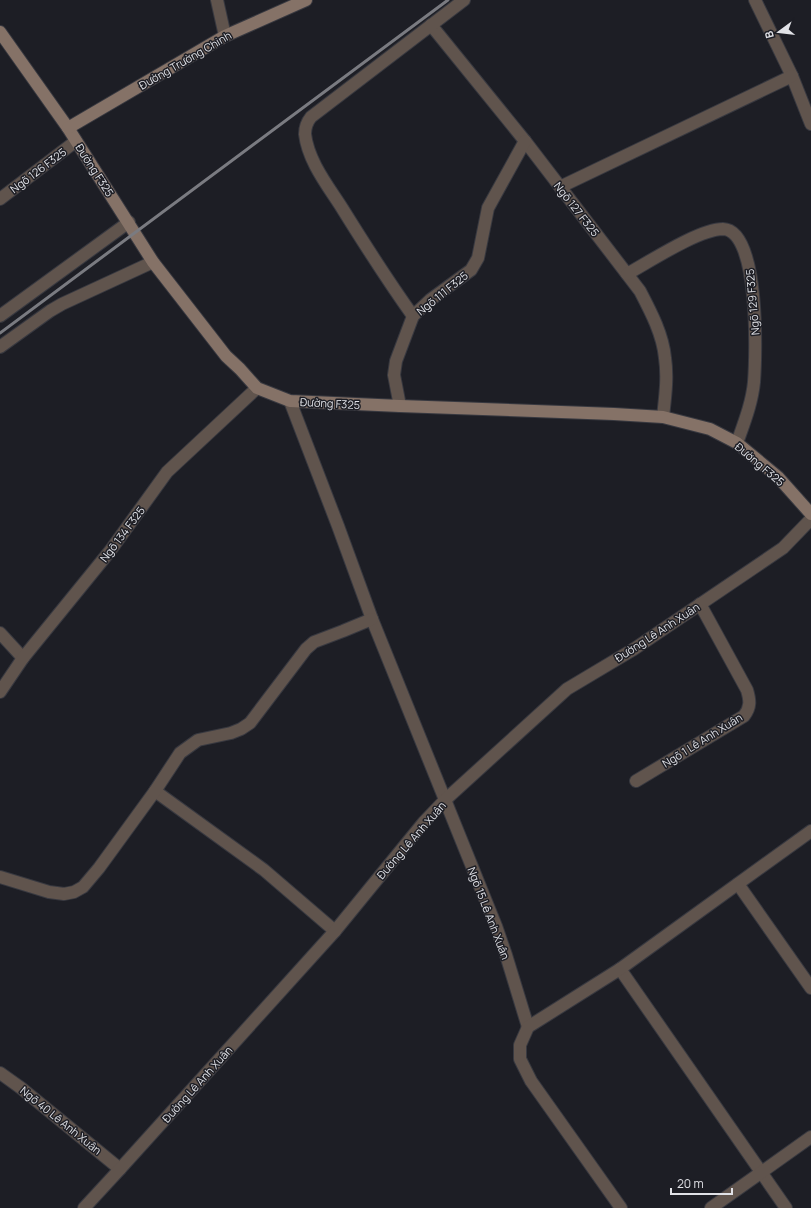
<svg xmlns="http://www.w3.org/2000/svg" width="811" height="1208" font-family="Manrope,sans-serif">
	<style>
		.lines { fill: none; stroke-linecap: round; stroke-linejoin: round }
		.street-casing { stroke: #383940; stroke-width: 14 }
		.secondary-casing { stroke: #383940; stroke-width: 14 }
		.street { stroke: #60544d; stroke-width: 12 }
		.secondary { stroke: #857267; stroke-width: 12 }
		.rail { stroke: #7a7b81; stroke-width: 3 }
		.labels { text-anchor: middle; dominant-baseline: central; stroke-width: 3; stroke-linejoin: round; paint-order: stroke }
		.street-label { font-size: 11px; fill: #e1e2e7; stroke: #1d1e25 }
	</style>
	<rect width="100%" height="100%" fill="#1d1e25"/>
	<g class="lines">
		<g class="street-casing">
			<g id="street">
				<polyline points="217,0 225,36"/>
				<polyline points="755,0 792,76 811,124"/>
				<path d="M431,25L525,141L640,291C651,312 663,335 665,358C668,378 665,398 663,417"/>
				<polyline points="560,187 792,76"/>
				<polyline points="0,199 76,141"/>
				<path d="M627,274C649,262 699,229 723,229C760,230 756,356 754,382C752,403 744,423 737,443"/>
				<polyline points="0,316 129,222"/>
				<path d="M413,316C388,281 365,245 342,208C328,186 308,161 305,134C305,127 307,122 311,117L464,0"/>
				<polyline points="0,347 50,311 62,304 153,262"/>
				<polyline points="290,401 338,526 372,619 496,926 506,955 528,1027"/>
				<polyline points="400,406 394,375 396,361 413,316 430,300 471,270 478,258 488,208 525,141"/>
				<polyline points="0,633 23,658"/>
				<polyline points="0,692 23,658 110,551 167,472 257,388"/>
				<path d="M636,781L744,716C751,707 750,700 747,690L700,604"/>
				<polyline points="155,791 264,870 335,931"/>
				<polyline points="0,877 49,892 64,894 74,892 83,887 99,868 155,791 180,753 198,740 231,733 241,729 250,723 306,649 314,642 343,631 372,619"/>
				<polyline points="738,884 811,988"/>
				<polyline points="620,969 786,1208"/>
				<polyline points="0,1073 21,1088 120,1169"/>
				<polyline points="84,1208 120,1169 335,931 424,822 445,800 567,689 634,649 783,548 811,519"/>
				<polyline points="621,1208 531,1081 520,1059 520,1045 528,1027 620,969 811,831"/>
				<polyline points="711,1208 811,1137"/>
			</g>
		</g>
		<g class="secondary-casing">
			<g id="secondary">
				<polyline points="0,32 68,128 153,262 226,356 240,369 257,388 290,401 400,406 614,414 663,417 710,429 737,443 778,477 811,514"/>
				<polyline points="68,128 225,36 306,0"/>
			</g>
		</g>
		<use href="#street" class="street"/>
		<use href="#secondary" class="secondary"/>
		<polyline class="rail" points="0,333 448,0"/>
	</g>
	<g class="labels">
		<g class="street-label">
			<text transform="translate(185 60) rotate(-30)">Đường Trường Chinh</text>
			<text transform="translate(38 170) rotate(-37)">Ngõ 126 F325</text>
			<text transform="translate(95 170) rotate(57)">Đường F325</text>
			<text transform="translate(577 209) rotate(52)">Ngõ 127 F325</text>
			<text transform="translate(442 293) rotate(-39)">Ngõ 111 F325</text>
			<text transform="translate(752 302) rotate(-95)">Ngõ 129 F325</text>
			<text transform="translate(330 403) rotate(3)">Đường F325</text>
			<text transform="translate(760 464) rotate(40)">Đường F325</text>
			<text transform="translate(122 534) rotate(-53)">Ngõ 134 F325</text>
			<text transform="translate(657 632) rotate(-33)">Đường Lê Anh Xuân</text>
			<text transform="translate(702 740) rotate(-32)">Ngõ 1 Lê Anh Xuân</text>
			<text transform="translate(411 840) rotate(-49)">Đường Lê Anh Xuân</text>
			<text transform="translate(489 913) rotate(69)">Ngõ 15 Lê Anh Xuân</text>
			<text transform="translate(197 1084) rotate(-48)">Đường Lê Anh Xuân</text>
			<text transform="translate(61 1120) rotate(39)">Ngõ 40 Lê Anh Xuân</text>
		</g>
	</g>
	<g transform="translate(779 32) rotate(255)" stroke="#1d1e25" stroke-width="3" paint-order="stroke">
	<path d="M0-3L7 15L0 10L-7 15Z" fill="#e1e2e7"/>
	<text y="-6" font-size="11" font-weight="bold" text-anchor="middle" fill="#e1e2e7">B</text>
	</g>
	<path d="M671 1188v6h61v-6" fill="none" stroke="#e1e2e7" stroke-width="2"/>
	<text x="677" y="1188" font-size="12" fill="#e1e2e7" stroke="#1d1e25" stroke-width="3" paint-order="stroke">20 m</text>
</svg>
